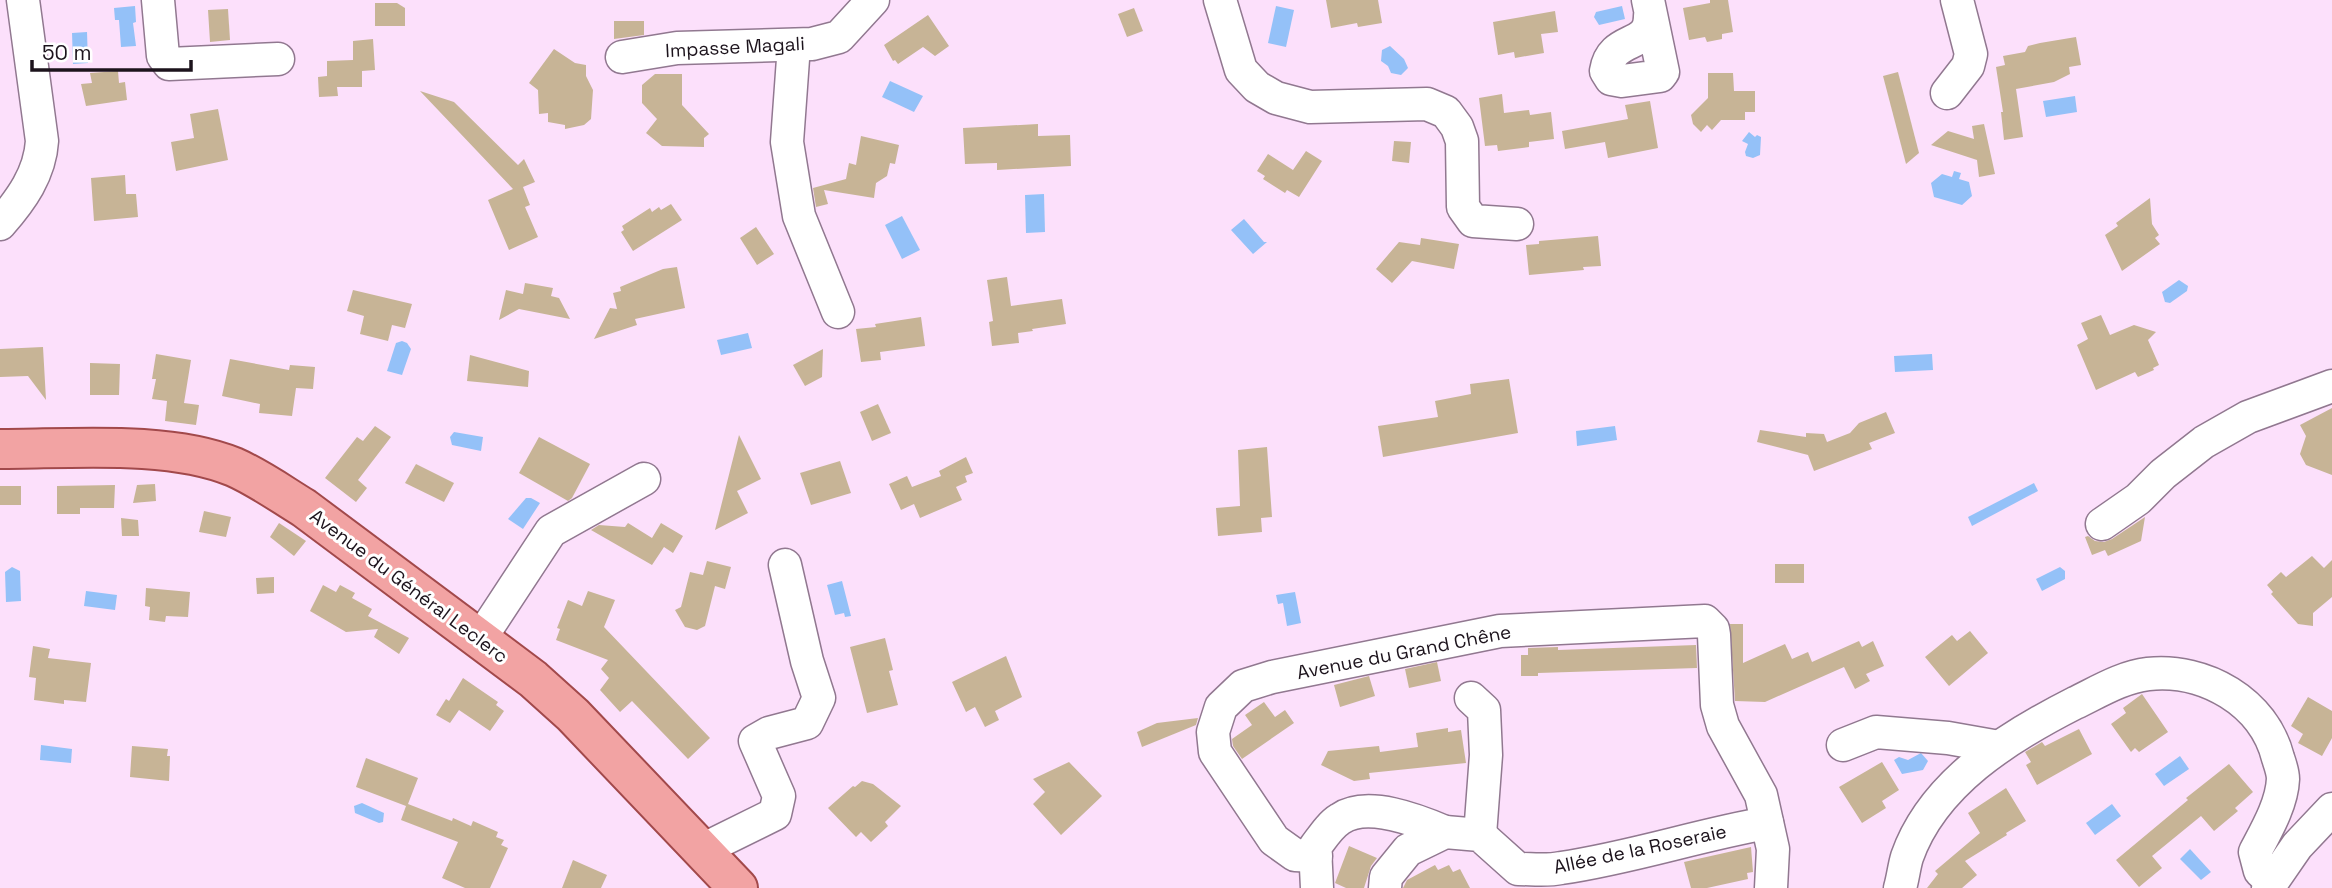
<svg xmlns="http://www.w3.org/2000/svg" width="2332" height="888" font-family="'Space Grotesk',sans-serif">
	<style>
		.water { fill: #94c1f8 }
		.building { fill: #c7b496 }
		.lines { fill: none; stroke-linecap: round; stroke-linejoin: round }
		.minor-casing { stroke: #917890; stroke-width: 35 }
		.major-casing { stroke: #a2494b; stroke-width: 42 }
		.minor { stroke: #fff; stroke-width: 32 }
		.major { stroke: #f2a3a3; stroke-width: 38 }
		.labels { text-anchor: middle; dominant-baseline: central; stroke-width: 6; stroke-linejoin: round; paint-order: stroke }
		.street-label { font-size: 19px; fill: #1c131c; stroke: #fff }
	</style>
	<rect width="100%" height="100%" fill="#fce0fb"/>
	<g class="water">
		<polygon points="135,6 136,22 133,23 136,46 121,47 119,20 115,20 114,8"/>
		<polygon points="1276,6 1294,10 1286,47 1268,43"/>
		<polygon points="1622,6 1625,19 1599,25 1594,17 1596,12"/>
		<polygon points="87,32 88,63 73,64 72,33"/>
		<polygon points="1390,46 1404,59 1408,68 1401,75 1391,73 1388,66 1381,61 1382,50"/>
		<polygon points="890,81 923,96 914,112 882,97"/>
		<polygon points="2075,96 2077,112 2046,117 2043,101"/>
		<polygon points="1749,132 1755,137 1757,135 1761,137 1760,155 1753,158 1746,156 1745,152 1748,144 1742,141"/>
		<polygon points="1954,171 1961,173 1959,179 1969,182 1972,196 1962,205 1934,197 1931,183 1942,174 1952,177"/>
		<polygon points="1044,194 1045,232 1026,233 1025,195"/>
		<polygon points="902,216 920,250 902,259 885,225"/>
		<polygon points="1244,219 1264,242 1267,242 1253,254 1231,230"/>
		<polygon points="2179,280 2188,286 2187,291 2170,303 2165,302 2162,292"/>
		<polygon points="748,333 752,348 721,355 717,340"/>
		<polygon points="402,341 407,343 411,349 402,375 387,371 396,343"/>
		<polygon points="1932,354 1933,370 1895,372 1894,356"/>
		<polygon points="1615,426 1617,440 1577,446 1576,431"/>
		<polygon points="454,432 483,437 481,451 452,445 450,437"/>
		<polygon points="2034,483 2038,491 1972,526 1968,517"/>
		<polygon points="526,498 531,498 540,503 523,529 508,519"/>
		<polygon points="12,567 20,571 21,601 6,602 5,572"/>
		<polygon points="2060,567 2065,571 2065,579 2042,591 2036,579"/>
		<polygon points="842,581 851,616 845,617 844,613 835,615 827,585"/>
		<polygon points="86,591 117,595 115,610 84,606"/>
		<polygon points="1295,592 1301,623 1287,626 1283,603 1278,604 1276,595"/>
		<polygon points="41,745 72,749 71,763 40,760"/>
		<polygon points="1921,753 1928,761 1923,770 1902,774 1894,760 1899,757 1908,760"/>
		<polygon points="2180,756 2189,769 2164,786 2155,774"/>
		<polygon points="362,803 384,813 383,822 379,823 355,813 354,806"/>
		<polygon points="2112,804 2121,816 2095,835 2086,823"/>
		<polygon points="2190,849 2211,872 2201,880 2180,859"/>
	</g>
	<g class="building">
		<polygon points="1326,0 1378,0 1382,23 1358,27 1357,23 1331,28"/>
		<polygon points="1710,0 1728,0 1733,32 1722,34 1722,39 1707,42 1705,37 1689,40 1683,8 1710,3"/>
		<polygon points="375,3 397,3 405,8 405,26 375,26"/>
		<polygon points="1134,8 1143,31 1127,37 1118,14"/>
		<polygon points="228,9 230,40 210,42 208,10"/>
		<polygon points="1555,11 1558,32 1541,34 1544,53 1515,58 1514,52 1498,55 1493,22"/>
		<polygon points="928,15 949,46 935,56 923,47 898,64 895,60 893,61 884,45"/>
		<polygon points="614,21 644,21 644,35 614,39"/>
		<polygon points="2076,37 2081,65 2069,67 2070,74 2054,82 2016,89 2023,137 2004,140 2001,112 2003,112 1996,67 2005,65 2003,56 2025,52 2028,46 2040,43"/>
		<polygon points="373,39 375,70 362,71 362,87 337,87 338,96 319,97 318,77 327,76 327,61 353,60 353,41"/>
		<polygon points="554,49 575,63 586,65 586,76 593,90 591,119 584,125 565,129 565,125 548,122 548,113 539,114 538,90 529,83"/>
		<polygon points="118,71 119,83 125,82 127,100 86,106 81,84 92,83 90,73"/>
		<polygon points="1898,72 1919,153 1906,164 1883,76"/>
		<polygon points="1708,73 1733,73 1734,91 1755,91 1755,112 1745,112 1745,120 1721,120 1712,130 1707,125 1701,132 1693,124 1691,115 1708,98"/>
		<polygon points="655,74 682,74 682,105 709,134 704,138 704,147 662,146 646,133 657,119 642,103 642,85"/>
		<polygon points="420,91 454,102 518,165 524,159 535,182 523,187 530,205 525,207 538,237 509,250 488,200 513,189"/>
		<polygon points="1502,94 1504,113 1529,110 1530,115 1551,112 1554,139 1529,142 1529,147 1498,151 1497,145 1485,146 1479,98"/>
		<polygon points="1650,101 1658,148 1608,158 1605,142 1565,149 1562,131 1628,119 1625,105"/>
		<polygon points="218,109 228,160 176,171 171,142 194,138 190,114"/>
		<polygon points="1038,124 1038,136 1070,135 1071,166 997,170 997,163 965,164 963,128"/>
		<polygon points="1984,124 1995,174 1979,177 1977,160 1931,145 1948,131 1974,139 1972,126"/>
		<polygon points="861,136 899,145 895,164 890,163 887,176 876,183 874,198 824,190 828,204 816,207 813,188 846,179 849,163 856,165"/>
		<polygon points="1394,141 1411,142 1409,163 1392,161"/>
		<polygon points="1306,151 1322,161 1299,197 1287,190 1285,193 1263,179 1265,176 1257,171 1268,154 1293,170"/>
		<polygon points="125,175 126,194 136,194 138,217 94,221 91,178"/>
		<polygon points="2150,198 2152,224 2159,235 2155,238 2160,244 2122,271 2105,235 2118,226 2116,223"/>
		<polygon points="671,204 682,220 633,251 621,232 624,230 622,226 650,208 652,212 659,207 661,210"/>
		<polygon points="756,227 774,254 757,265 740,238"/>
		<polygon points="1598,236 1601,266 1583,267 1584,270 1529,275 1526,245 1539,244 1539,241"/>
		<polygon points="1421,238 1459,244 1454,269 1412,261 1392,283 1376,269 1399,242 1420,245"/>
		<polygon points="677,267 685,308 635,319 637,325 594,339 610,308 617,309 613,293 621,291 620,287 663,269"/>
		<polygon points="1007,277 1011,306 1062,299 1066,324 1032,329 1033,331 1018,333 1019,343 992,346 989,322 993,321 987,280"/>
		<polygon points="525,283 553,288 551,296 559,298 570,319 519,309 499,320 506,290 523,294"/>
		<polygon points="353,290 412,304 405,328 392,325 388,341 360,334 364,316 347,311"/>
		<polygon points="2101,315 2110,335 2134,325 2156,332 2148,340 2159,365 2153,368 2154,370 2138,377 2135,372 2096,390 2077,345 2088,339 2081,323"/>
		<polygon points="921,317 925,346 880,352 881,360 861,362 856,329 876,327 875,324"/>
		<polygon points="43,347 46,400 28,376 0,377 0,349"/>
		<polygon points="823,349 822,377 805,386 793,365"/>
		<polygon points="156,354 191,360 184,403 199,405 196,425 165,421 167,401 152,399 156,379 152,379"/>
		<polygon points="470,355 529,371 528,387 467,381"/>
		<polygon points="230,359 289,370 290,365 315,367 313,389 296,388 292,416 259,413 260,404 222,396"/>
		<polygon points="90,363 120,364 119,395 90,395"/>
		<polygon points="1509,379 1518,433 1383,457 1378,426 1438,417 1435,401 1471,394 1470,384"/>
		<polygon points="878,404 891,433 872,441 860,412"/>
		<polygon points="2332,408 2332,475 2306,465 2300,454 2306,436 2300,425"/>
		<polygon points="1886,412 1895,433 1869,443 1872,449 1814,471 1808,455 1757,442 1760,430 1806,437 1806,433 1824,434 1827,442 1850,433 1859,423"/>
		<polygon points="375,426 391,437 358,480 367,488 356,502 325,478 357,437 363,441"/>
		<polygon points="739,435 761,479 737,491 748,513 715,530"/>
		<polygon points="539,437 590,464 572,498 568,501 519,473"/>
		<polygon points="1267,447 1272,517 1261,518 1262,532 1218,536 1216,508 1240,506 1238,450"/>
		<polygon points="966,457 973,473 965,476 967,482 956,487 962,500 920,518 914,504 901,510 889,484 907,476 912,487 941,476 939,471"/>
		<polygon points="840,461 851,493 811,505 800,473"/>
		<polygon points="416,464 454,483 444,502 405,483"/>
		<polygon points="155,484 156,501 133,503 137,485"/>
		<polygon points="115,485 114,508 80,508 80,514 57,514 57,486"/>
		<rect x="0" y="486" width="21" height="19"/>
		<polygon points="204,511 231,517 226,537 199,532"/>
		<polygon points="2145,517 2141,541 2108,556 2105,550 2092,555 2085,537 2088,536 2095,541 2104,542 2112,539"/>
		<polygon points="121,518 138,520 139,536 122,536"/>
		<polygon points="279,523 306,541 294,556 270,537"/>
		<polygon points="628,523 652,538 661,523 683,536 673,553 664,547 652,565 591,530 599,525 625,527"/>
		<polygon points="2312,556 2324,568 2332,560 2332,597 2313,613 2313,626 2298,624 2271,594 2273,592 2267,585 2281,572 2286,577"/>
		<polygon points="707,561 731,567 725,589 715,586 705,626 697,630 685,627 675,610 681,607 690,572 703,575"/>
		<rect x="1775" y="564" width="29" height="19"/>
		<polygon points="274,577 274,593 257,594 256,578"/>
		<polygon points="323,585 336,592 340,585 355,593 352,598 372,609 368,616 409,638 399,654 374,637 378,629 346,632 310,611"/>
		<polygon points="146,588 190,592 188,617 166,616 165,622 149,620 150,607 145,606"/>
		<polygon points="588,591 615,600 604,627 710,738 688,759 632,701 620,712 600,690 609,678 601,669 608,660 556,640 560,629 557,628 568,600 582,606"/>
		<polygon points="1730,624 1743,624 1743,663 1785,644 1792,659 1808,652 1812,662 1859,641 1862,647 1873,641 1884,666 1866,674 1870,681 1855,689 1844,667 1765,702 1735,701"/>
		<polygon points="1970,631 1988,653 1949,686 1925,657 1952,635 1957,641"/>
		<polygon points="885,638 893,670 889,671 898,705 867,713 850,647"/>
		<polygon points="1696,645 1697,668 1538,673 1538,676 1521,676 1521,655 1528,655 1528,648 1558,647 1558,650"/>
		<polygon points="33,646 50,649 48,658 91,663 86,702 64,700 64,704 34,700 36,678 29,677"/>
		<polygon points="1006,656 1022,697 995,711 999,720 985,727 975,707 966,712 952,682"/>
		<polygon points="1437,662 1441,681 1409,688 1405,669"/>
		<polygon points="1369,676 1375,696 1340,707 1334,685"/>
		<polygon points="463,678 498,702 496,705 504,711 490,731 459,710 450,723 436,715 446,699 449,701"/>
		<polygon points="2142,694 2168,732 2139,752 2135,748 2131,752 2111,724 2126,713 2123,708"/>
		<polygon points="2308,697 2332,711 2332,738 2322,756 2298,743 2303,734 2291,726"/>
		<polygon points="1264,702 1275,717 1285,710 1294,723 1242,759 1233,746 1232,739 1252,725 1245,715"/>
		<polygon points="1198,718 1196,725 1142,747 1137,732 1157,723"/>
		<polygon points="1448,728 1448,732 1461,730 1466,763 1369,773 1370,779 1354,781 1321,765 1328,751 1379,746 1380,752 1418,747 1416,733"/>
		<polygon points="2079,729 2092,754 2037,785 2026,765 2031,762 2025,752 2042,742 2045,746"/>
		<polygon points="132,746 168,749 167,756 170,756 169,781 130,777"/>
		<polygon points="366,758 418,778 408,804 452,821 453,818 471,826 473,821 498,832 496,837 504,840 501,845 508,848 490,888 465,888 442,878 458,842 401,820 406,806 356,787"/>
		<polygon points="1069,762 1102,796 1061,835 1033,804 1045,792 1033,779"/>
		<polygon points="1882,762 1899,790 1882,801 1886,808 1862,823 1839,787"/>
		<polygon points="2229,764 2253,792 2235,808 2238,811 2214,831 2201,816 2152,856 2162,868 2139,887 2116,860 2188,800 2186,798"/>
		<polygon points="862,781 873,784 901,806 885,822 888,826 871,842 861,832 856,837 828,808 853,786 855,787"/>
		<polygon points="2006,788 2026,821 2006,833 2007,835 1965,861 1977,875 1962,888 1927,888 1938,874 1935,871 1980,833 1968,813"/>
		<polygon points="1349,846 1377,858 1371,866 1364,888 1346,888 1335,883"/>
		<polygon points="1751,847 1753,872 1747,873 1748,879 1707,888 1691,888 1684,862"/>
		<polygon points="573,860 607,875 601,888 562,888"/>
		<polygon points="1435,865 1438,870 1449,865 1453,872 1460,869 1470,888 1403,888 1407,880"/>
	</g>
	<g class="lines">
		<g class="minor-casing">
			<g id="minor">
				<polyline points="158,0 163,56 169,64 278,59"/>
				<polyline points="1220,0 1241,70 1257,87 1276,98 1310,107 1427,104 1446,112 1457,127 1462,141 1463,207 1473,221 1517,224"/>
				<path d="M1648,0L1663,72L1660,76L1622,81L1611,79L1606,71C1612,34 1650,50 1650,16"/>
				<polyline points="794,45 787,142 799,216 838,312"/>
				<polyline points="622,57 677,48 812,44 839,37 873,0"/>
				<polyline points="1947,93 1968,66 1971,54 1957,0"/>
				<path d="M0,224C21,200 40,174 42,141L23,0"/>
				<polyline points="2102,524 2138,499 2163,474 2204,442 2248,417 2332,386"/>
				<polyline points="480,639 551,531 644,479"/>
				<polyline points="1471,698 1484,710 1486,755 1480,835"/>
				<polyline points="1843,745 1876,732 1948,738 1999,747"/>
				<polyline points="702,850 775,814 779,796 755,741 769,733 807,723 819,698 807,661 785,565"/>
				<polyline points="1316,856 1295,855 1274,840 1215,752 1213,732 1221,707 1243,686 1272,677 1500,631 1705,621 1713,629 1714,635 1717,705 1723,726 1761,795 1773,849 1771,888"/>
				<path d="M1317,888L1315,847C1322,838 1330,825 1340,819C1367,800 1419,821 1445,832"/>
				<path d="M1385,888L1386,877L1408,850L1445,832L1480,835L1518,869C1532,869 1547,871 1561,868C1631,858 1698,835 1767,823"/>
				<path d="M1900,888C1903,878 1904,867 1907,857C1933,783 2008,737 2075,703C2098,692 2122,677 2148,674C2205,668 2264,702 2278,758C2280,764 2283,772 2283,779C2282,804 2266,831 2255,852L2260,871L2272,882"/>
				<polyline points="2268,888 2297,846 2332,809"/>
			</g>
		</g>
		<g class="major-casing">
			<path id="major" d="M0,449C71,449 169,440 234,467C259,478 281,494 304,508L533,679L573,715L738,888"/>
		</g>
		<use href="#minor" class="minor"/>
		<use href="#major" class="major"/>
	</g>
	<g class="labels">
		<g class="street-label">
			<text transform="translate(735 47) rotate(-3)">Impasse Magali</text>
			<text transform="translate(409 586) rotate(37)">Avenue du Général Leclerc</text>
			<text transform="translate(1404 652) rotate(-11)">Avenue du Grand Chêne</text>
			<text transform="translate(1640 849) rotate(-12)">Allée de la Roseraie</text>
		</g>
	</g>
	<path d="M32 60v10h159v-10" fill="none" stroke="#1c131c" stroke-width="3.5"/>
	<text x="42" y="60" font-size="21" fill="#1c131c" stroke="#ffffff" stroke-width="5" paint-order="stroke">50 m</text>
</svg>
